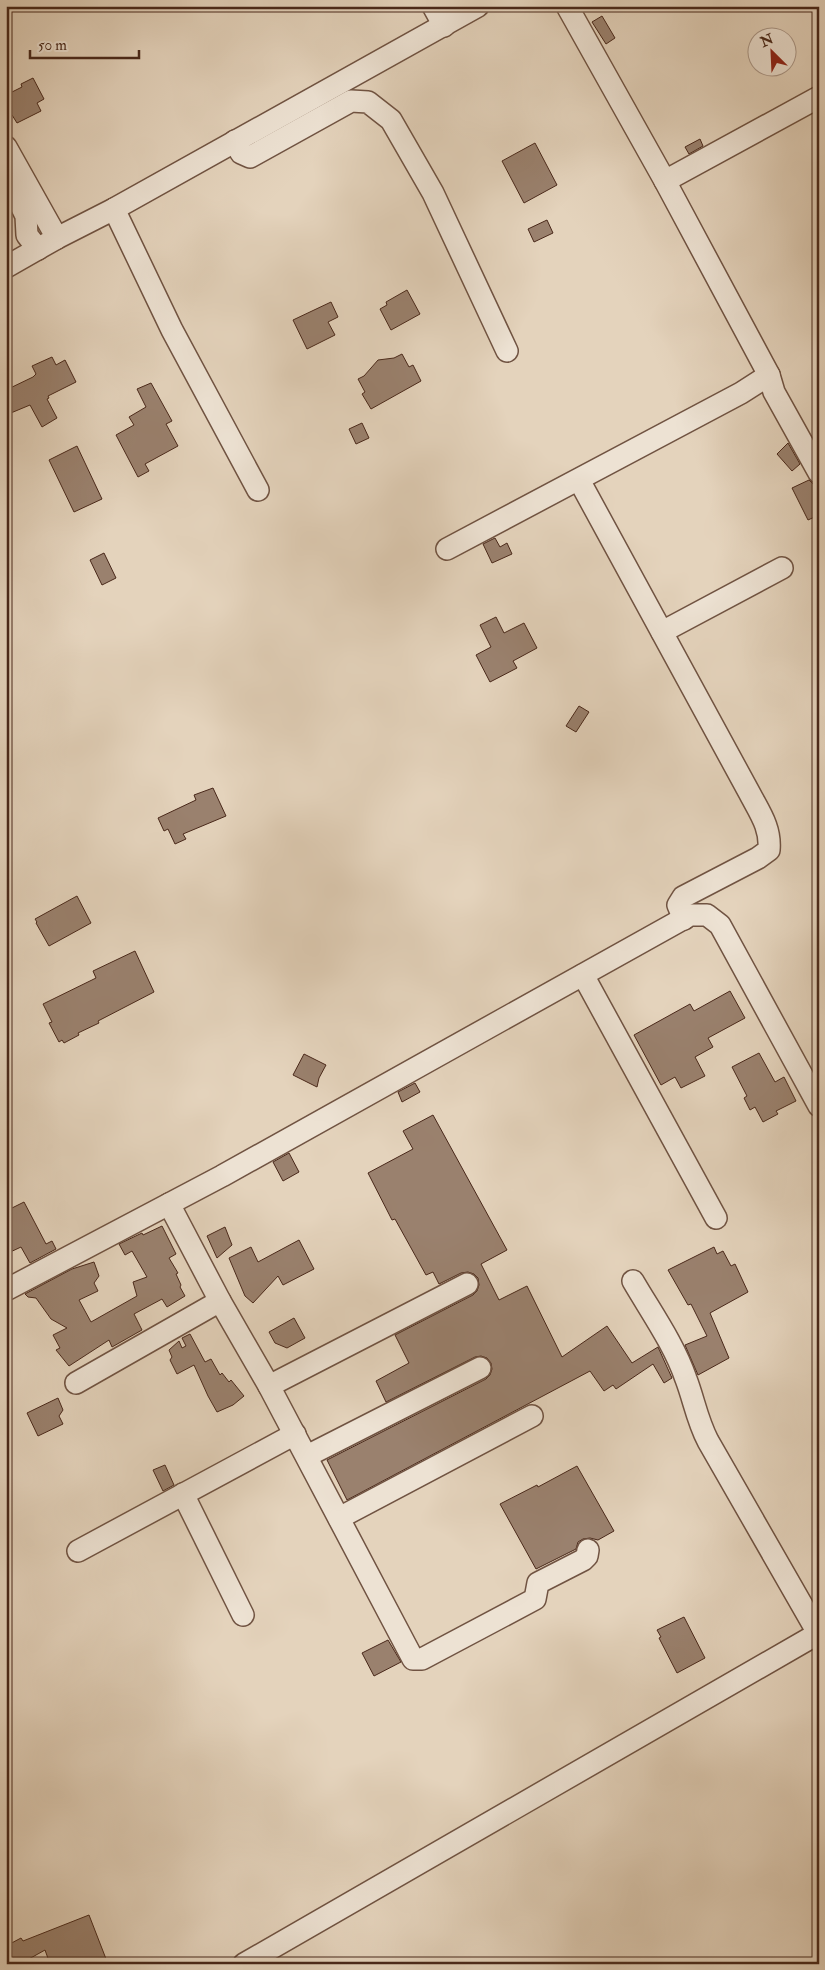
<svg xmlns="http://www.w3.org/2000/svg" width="825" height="1970" font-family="'IM FELL Double Pica',serif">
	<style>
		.building { fill: #9a816e; stroke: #49281a }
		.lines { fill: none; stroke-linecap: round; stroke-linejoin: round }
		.minor-casing { stroke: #705342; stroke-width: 24 }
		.minor { stroke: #ede2d3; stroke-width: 21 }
	</style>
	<rect width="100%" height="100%" fill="#e4d3bc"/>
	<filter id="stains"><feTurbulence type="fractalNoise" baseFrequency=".004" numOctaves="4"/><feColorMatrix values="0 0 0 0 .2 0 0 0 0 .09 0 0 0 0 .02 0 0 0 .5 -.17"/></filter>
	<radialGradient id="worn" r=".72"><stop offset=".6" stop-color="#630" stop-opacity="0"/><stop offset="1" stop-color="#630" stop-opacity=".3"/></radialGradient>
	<g class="building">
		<polygon points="602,16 615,38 606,44 592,22"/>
		<polygon points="33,78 44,99 37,103 41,111 17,123 12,115 6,118 6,95 22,87 21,84"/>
		<polygon points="700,139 703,146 689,154 685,147"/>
		<polygon points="535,143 557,185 524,203 502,161"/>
		<polygon points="547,220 553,233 534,242 528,229"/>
		<polygon points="407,290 420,314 391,330 380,309 387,305 386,302"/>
		<polygon points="331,302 338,317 328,322 335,335 307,349 293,320"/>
		<polygon points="402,354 409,367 413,365 421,381 371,409 362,394 365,392 358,379 364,376 378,360 394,358"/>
		<polygon points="52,357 56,365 65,360 76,382 48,396 49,398 47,399 57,418 42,427 30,405 6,415 6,390 33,377 36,374 32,366"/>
		<polygon points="151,383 172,421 166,424 178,446 145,464 149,471 138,477 116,435 134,425 129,417 146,407 137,389"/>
		<polygon points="362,423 369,438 356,444 349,429"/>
		<polygon points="788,443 800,464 792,471 777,454"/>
		<polygon points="77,446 102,499 74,512 49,460"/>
		<polygon points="809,480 813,484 819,485 819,515 808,520 792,488"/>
		<polygon points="495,538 500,547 507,543 512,554 492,563 483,544"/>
		<polygon points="104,553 116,578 102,585 90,560"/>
		<polygon points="496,617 504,633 524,623 537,648 513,661 517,668 490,682 476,655 491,647 480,625"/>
		<polygon points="579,706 589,712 576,732 566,726"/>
		<polygon points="213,788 226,816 183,834 186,839 175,844 168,829 164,831 158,818 196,800 194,795"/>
		<polygon points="77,896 91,923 49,946 36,923 37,922 35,919"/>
		<polygon points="135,951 154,992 98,1021 99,1023 78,1033 79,1035 64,1043 62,1040 59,1042 49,1023 52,1022 43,1004 96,978 93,971"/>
		<polygon points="730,991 745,1018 708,1038 713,1047 695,1057 705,1076 681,1088 675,1077 661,1085 634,1035 690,1004 694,1011"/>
		<polygon points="759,1053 775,1082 784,1077 796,1101 776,1111 778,1114 763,1122 755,1107 750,1110 744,1098 747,1096 732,1067"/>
		<polygon points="304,1054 326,1065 319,1078 317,1087 293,1075"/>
		<polygon points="415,1083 420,1092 402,1102 398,1092"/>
		<polygon points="433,1115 507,1250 481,1264 499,1300 527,1286 562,1357 607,1326 632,1363 658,1347 672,1378 664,1383 653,1364 616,1389 613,1385 604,1391 590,1371 347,1500 327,1460 486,1379 490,1375 492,1369 491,1363 487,1358 481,1356 475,1357 386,1402 376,1381 409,1363 395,1335 473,1295 477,1291 479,1285 478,1278 474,1274 468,1272 461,1273 439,1284 433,1272 426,1275 395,1219 392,1220 368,1173 413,1149 403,1131"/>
		<polygon points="289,1153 299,1172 283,1181 273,1162"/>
		<polygon points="24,1202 46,1244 52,1241 56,1249 30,1263 21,1247 6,1254 6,1211"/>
		<polygon points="162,1226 176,1254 169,1258 178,1273 176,1274 181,1285 180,1287 185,1296 167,1307 162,1299 134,1314 142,1330 112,1347 109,1340 69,1366 56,1350 60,1348 53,1335 67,1328 51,1319 36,1298 28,1297 25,1294 72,1269 94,1262 99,1276 94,1283 98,1291 79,1300 91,1322 137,1296 133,1282 147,1277 132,1251 125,1255 119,1244 142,1233 143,1235"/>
		<polygon points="225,1227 232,1245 217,1258 207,1236"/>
		<polygon points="299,1240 314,1269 283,1285 278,1276 253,1303 245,1296 229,1258 251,1247 258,1262"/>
		<polygon points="714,1247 717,1254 723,1251 731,1266 735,1264 748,1292 710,1313 729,1358 698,1375 685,1345 707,1336 691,1304 688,1305 668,1270"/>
		<polygon points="294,1318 305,1338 287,1348 275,1343 269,1332"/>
		<polygon points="190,1334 205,1362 211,1359 220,1375 222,1373 229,1382 231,1380 244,1396 233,1405 217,1412 208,1396 194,1365 177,1374 170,1360 172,1357 169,1350 179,1341 182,1348 186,1346 182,1338"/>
		<polygon points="58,1398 63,1410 59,1416 63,1424 38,1436 27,1413"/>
		<polygon points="165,1465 174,1485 163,1491 153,1470"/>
		<polygon points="577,1466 614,1531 598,1540 590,1538 583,1539 578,1542 576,1549 536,1569 500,1504 537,1485 538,1487"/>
		<polygon points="684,1617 705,1658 677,1673 659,1638 661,1637 657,1630"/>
		<polygon points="388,1640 401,1662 374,1676 362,1653"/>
		<polygon points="89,1915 108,1964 50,1964 45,1950 20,1964 6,1964 6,1946 21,1938 23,1941"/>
	</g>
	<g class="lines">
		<g class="minor-casing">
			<g id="minor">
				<polyline points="433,6 444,26"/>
				<polyline points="567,6 665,181 769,375 774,392 819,473"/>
				<polyline points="235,141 241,153 250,157 351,101 368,102 391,120 433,193 507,351"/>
				<polyline points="6,147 57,238"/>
				<polyline points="7,177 26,216 27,235 38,249"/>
				<polyline points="665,181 819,97"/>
				<polyline points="114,209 172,330 258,490"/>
				<polyline points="6,267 57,238 114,209 478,6"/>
				<path d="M579,480L750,794C760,813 771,828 769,850L758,858L683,897L678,905L684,919"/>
				<polyline points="447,549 741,393 769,375"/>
				<polyline points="662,632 782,568"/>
				<polyline points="583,975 716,1218"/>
				<polyline points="169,1204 220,1301 269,1386 413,1659 422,1659 535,1599 538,1583 583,1560 587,1556 588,1550"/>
				<path d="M633,1281C651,1312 674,1344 686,1379C694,1400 697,1420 708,1441L818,1633"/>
				<polyline points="6,1290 222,1176 690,915 707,915 720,925 819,1106"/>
				<polyline points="76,1383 220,1301"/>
				<polyline points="269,1386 467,1284"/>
				<polyline points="307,1456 480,1368"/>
				<polyline points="183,1494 243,1615"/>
				<polyline points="339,1518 532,1416"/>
				<polyline points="78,1551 295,1434"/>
				<polyline points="244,1964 819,1633"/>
			</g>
		</g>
		<use href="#minor" class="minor"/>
	</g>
	<rect width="825" height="1970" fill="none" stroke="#e4d3bc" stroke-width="25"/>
	<rect x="8" y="8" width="810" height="1955" fill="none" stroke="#49281a" stroke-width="2.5"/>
	<rect x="12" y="12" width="800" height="1945" fill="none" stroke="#49281a"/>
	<g transform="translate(772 52) rotate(336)"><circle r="24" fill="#ede2d3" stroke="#ab9889"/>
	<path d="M0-4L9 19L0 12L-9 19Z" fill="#8f2418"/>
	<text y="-8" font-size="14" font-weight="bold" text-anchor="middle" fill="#49281a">N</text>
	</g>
	<path d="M30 50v8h109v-8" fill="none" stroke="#49281a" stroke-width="2.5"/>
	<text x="38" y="50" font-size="15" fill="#49281a" stroke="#ede2d3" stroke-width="4" paint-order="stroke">50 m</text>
	<rect width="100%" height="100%" filter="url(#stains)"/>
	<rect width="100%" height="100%" fill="url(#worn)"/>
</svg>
